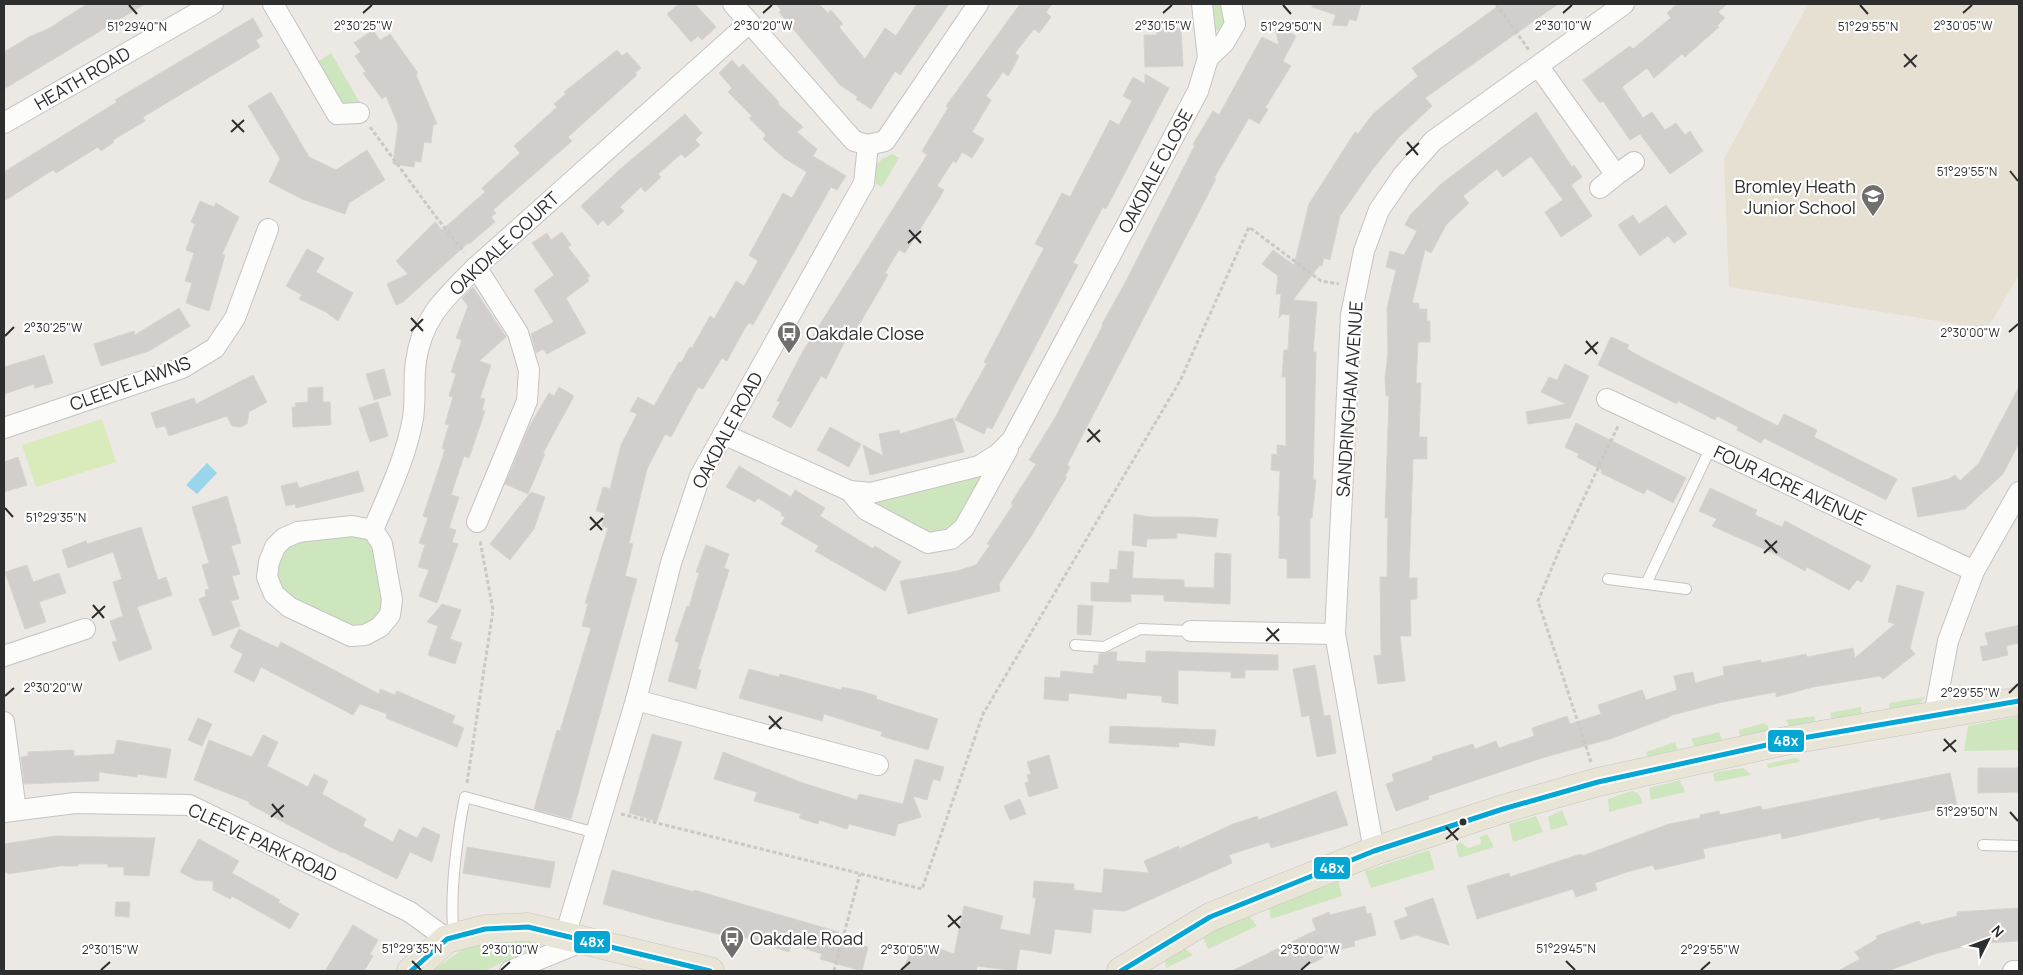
<svg xmlns="http://www.w3.org/2000/svg" width="2023" height="975" font-family="Manrope,sans-serif">
	<style>
		.education { fill: #e6e0d3 }
		.green { fill: #cee6be }
		.pitch { fill: #d9eabb }
		.water { fill: #99d6ec }
		.building { fill: #d1cecb; stroke: #d7d4d0 }
		.lines { fill: none; stroke-linecap: round; stroke-linejoin: round }
		.service-casing { stroke: #c5c4c5; stroke-width: 12 }
		.minor-casing { stroke: #c5c4c5; stroke-width: 22 }
		.primary-casing { stroke: #c6c5c4; stroke-width: 29 }
		.path { stroke: #c9c9c8; stroke-width: 3; stroke-dasharray: 4 2.5; stroke-linecap: butt }
		.service { stroke: #fcfcfb; stroke-width: 10 }
		.minor { stroke: #fcfcfb; stroke-width: 20 }
		.primary { stroke: #e8e4d6; stroke-width: 28 }
		.bus-1-casing { stroke: #fff; stroke-width: 9 }
		.bus-1 { stroke: #05a6d4; stroke-width: 5 }
		.ticks { fill: none; stroke: #2e2e2e; stroke-width: 2 }
		.bus-dot { fill: #2e2e2e; stroke: #fff; stroke-width: 2 }
		.labels { text-anchor: middle; dominant-baseline: central; stroke-width: 4.5; stroke-linejoin: round; paint-order: stroke }
		.street-label { font-size: 18px; fill: #2e2e2e; stroke: #fff }
		.poi-label { font-size: 18px; fill: #2e2e2e; stroke: #fff; text-anchor: start }
		.ticks-label { font-size: 12px; text-anchor: middle; fill: #2e2e2e; stroke: #fff; stroke-width: 4.5; stroke-linejoin: round; paint-order: stroke }
		.line-badge { stroke: #fff; stroke-width: 2 }
		.badge-label { font-size: 14px; text-anchor: middle; font-weight: bold; fill: #fff }
	</style>
	<rect width="100%" height="100%" fill="#ece8e4"/>
	<polygon class="education" points="1808,4 2019,4 2019,275 1987,329 1729,287 1724,159"/>
	<g class="green">
		<polygon points="1209,4 1224,4 1228,20 1220,31 1213,29"/>
		<polygon points="331,53 360,103 347,105 340,102 316,63"/>
		<polygon points="892,154 899,158 882,187 876,184 876,166 882,159"/>
		<polygon points="982,475 985,476 956,529 926,537 870,501"/>
		<path d="M352,533L368,537L378,559L383,611L375,622L353,628C331,618 282,603 276,578C274,571 280,559 281,551L300,539Z"/>
		<polygon points="1925,697 1917,706 1890,711 1889,703"/>
		<polygon points="1861,707 1862,715 1832,721 1830,713"/>
		<polygon points="1814,716 1816,725 1791,730 1786,720"/>
		<polygon points="2019,716 2019,750 1964,751 1968,726"/>
		<polygon points="1764,723 1768,726 1769,732 1740,738 1739,730"/>
		<polygon points="1719,732 1723,743 1695,747 1691,739"/>
		<polygon points="1675,742 1678,752 1649,760 1646,752"/>
		<polygon points="1794,758 1800,760 1799,762 1768,768 1767,764"/>
		<polygon points="1743,768 1751,775 1715,782 1713,774 1716,772"/>
		<polygon points="1680,780 1685,792 1651,800 1649,788"/>
		<polygon points="1632,791 1638,793 1643,803 1609,812 1608,799"/>
		<polygon points="1562,810 1568,825 1551,830 1548,817"/>
		<polygon points="1536,816 1543,832 1513,842 1509,824"/>
		<polygon points="1487,834 1494,847 1459,858 1456,845 1460,842 1468,848 1481,844 1480,837"/>
		<polygon points="1429,850 1435,869 1371,888 1365,871"/>
		<polygon points="1338,879 1342,896 1271,919 1268,904"/>
		<polygon points="1245,911 1257,926 1208,949 1201,932"/>
		<polygon points="504,938 529,939 544,944 484,971 432,971 463,949"/>
		<polygon points="1181,945 1193,955 1166,968 1165,957"/>
	</g>
	<polygon class="pitch" points="102,419 116,462 36,487 22,445"/>
	<polygon class="water" points="207,463 217,473 197,494 186,485"/>
	<g class="building">
		<polygon points="87,4 145,4 4,89 4,52 31,36 48,29"/>
		<polygon points="679,4 695,4 716,27 702,40 698,36 691,42 667,14"/>
		<polygon points="776,4 819,4 828,13 831,10 843,24 839,27 865,59 885,28 896,36 917,4 949,4 900,75 895,71 871,109 856,99 858,97 840,85 779,12 781,10"/>
		<polygon points="1020,4 1052,4 1046,12 1051,17 1039,33 1034,29 1015,53 1019,56 1013,68 1008,76 1003,72 986,96 991,100 972,132 984,139 972,158 962,152 956,163 953,161 937,186 944,190 937,202 905,253 899,250 885,273 888,275 853,335 848,335 826,379 821,376 791,428 772,417 780,402 777,401 803,351 927,155 922,151 948,108 946,106"/>
		<polygon points="1312,4 1361,4 1356,21 1349,19 1347,26 1332,25 1336,15 1312,7"/>
		<polygon points="1501,4 1558,4 1425,98 1432,106 1398,138 1372,170 1340,216 1330,260 1324,258 1322,266 1319,266 1293,300 1317,302 1313,352 1316,352 1313,480 1316,480 1312,518 1310,518 1310,578 1287,578 1287,559 1279,558 1280,516 1278,516 1280,471 1271,470 1272,454 1277,455 1277,445 1286,446 1286,377 1282,377 1284,350 1288,350 1290,315 1282,314 1279,318 1281,294 1276,294 1278,276 1262,264 1273,250 1294,265 1309,204 1355,132 1358,134 1373,114 1418,76 1412,68"/>
		<polygon points="1677,4 1727,4 1718,12 1725,18 1717,26 1719,27 1685,57 1682,54 1654,78 1647,68 1622,87 1643,118 1652,112 1665,130 1676,123 1685,135 1690,131 1703,151 1670,174 1640,134 1630,140 1603,101 1600,103 1583,80 1630,46 1633,49 1667,21 1671,18 1667,13"/>
		<polygon points="253,18 263,36 256,40 260,47 143,117 145,121 113,140 114,142 101,151 98,147 56,173 53,170 4,201 4,172 117,102 115,100"/>
		<polygon points="1274,24 1296,36 1283,61 1291,66 1265,108 1268,109 1259,124 1249,118 1214,178 1216,179 1067,465 1070,467 1065,476 1067,477 1032,535 999,584 1000,591 908,614 900,581 957,571 976,565 990,545 987,544 1013,505 1011,503 1036,464 1029,460 1055,418 1103,325 1102,324 1125,283 1195,145 1193,144 1213,111 1219,115 1262,37 1279,45"/>
		<polygon points="1181,28 1183,66 1145,67 1144,35 1157,35 1156,29"/>
		<polygon points="373,30 380,40 390,34 418,73 416,75 437,124 433,125 431,143 424,142 421,162 415,161 414,167 393,164 398,125 386,96 382,99 363,73 366,72 355,56 361,52 354,43"/>
		<polygon points="617,50 622,56 627,52 641,68 635,73 637,75 568,137 572,141 493,210 496,213 491,217 495,222 469,244 468,243 403,302 396,305 387,284 408,274 396,261 435,222 442,230 485,192 482,188 520,153 514,146 557,107 554,104 566,94 564,92"/>
		<polygon points="732,60 739,68 743,64 779,102 778,104 803,127 797,132 817,149 813,156 846,176 837,190 831,187 753,325 749,323 745,328 727,361 722,358 703,389 698,387 671,437 665,434 647,469 629,543 633,544 625,576 637,579 571,819 534,809 552,747 557,730 560,731 591,628 582,626 588,604 585,603 608,528 602,526 605,513 596,511 603,487 610,489 621,445 637,414 630,411 638,397 654,406 679,362 681,363 690,347 692,348 710,316 714,319 736,281 744,286 758,261 749,255 783,193 792,198 807,172 784,158 763,139 766,135 749,118 752,116 728,92 732,88 719,73"/>
		<polygon points="1145,74 1169,88 1106,209 1103,207 1073,263 1078,265 992,429 987,427 984,434 955,420 987,363 984,362 1044,248 1035,244 1062,193 1070,197 1110,120 1119,125 1132,101 1123,96 1133,77 1145,84"/>
		<polygon points="271,92 309,157 336,170 367,150 385,180 349,203 345,214 302,199 269,182 280,159 248,106"/>
		<polygon points="1536,112 1572,167 1574,165 1582,177 1571,185 1592,216 1561,237 1545,212 1563,200 1531,156 1503,177 1497,169 1463,196 1469,203 1446,225 1431,253 1425,250 1412,303 1419,303 1419,309 1427,309 1427,321 1430,321 1430,342 1418,342 1416,383 1421,383 1419,437 1427,437 1427,459 1413,459 1409,578 1417,578 1417,599 1410,600 1411,636 1400,636 1405,681 1378,684 1374,656 1381,655 1380,577 1387,577 1388,518 1385,518 1389,396 1386,396 1385,378 1388,353 1387,308 1396,270 1386,267 1390,251 1404,255 1417,231 1405,225 1410,215 1441,184"/>
		<polygon points="685,114 702,133 695,140 700,145 685,158 681,154 658,174 661,177 645,192 641,187 620,207 624,211 608,226 603,220 598,225 581,206 617,172"/>
		<polygon points="200,201 214,207 216,203 239,217 222,254 225,255 209,311 186,303 192,283 185,281 194,253 186,250 195,224 191,222"/>
		<polygon points="1666,205 1687,234 1674,243 1668,236 1640,256 1618,225 1633,215 1639,224"/>
		<polygon points="562,232 571,245 568,247 590,276 587,278 589,281 566,298 586,333 547,354 543,349 536,353 531,334 554,322 534,290 554,275 532,243 547,233 551,240"/>
		<polygon points="307,249 324,258 316,272 353,293 338,321 326,312 299,299 302,295 286,286"/>
		<polygon points="473,287 506,337 479,361 491,365 480,398 485,399 482,410 485,411 469,458 464,456 451,495 459,497 449,528 456,530 452,542 458,544 437,603 419,596 429,570 418,567 425,545 419,543 428,518 423,516 445,450 442,448 449,425 445,424 453,397 449,396 456,374 451,372 462,340 456,338 468,306 462,298"/>
		<polygon points="179,308 190,326 149,351 101,366 94,344 134,331 135,335"/>
		<polygon points="1611,337 1629,345 1627,349 1643,358 1778,426 1784,414 1817,430 1814,437 1897,479 1886,500 1764,438 1761,443 1737,430 1738,427 1717,416 1715,420 1678,401 1677,404 1598,365"/>
		<polygon points="44,355 53,383 35,388 34,384 4,394 4,367"/>
		<polygon points="1565,364 1589,376 1570,418 1528,424 1526,412 1566,404 1541,392 1549,377 1557,380"/>
		<polygon points="384,369 391,395 374,400 366,374"/>
		<polygon points="253,375 267,402 249,412 247,424 240,427 232,426 227,416 169,436 165,426 156,428 151,413 194,398 196,404"/>
		<polygon points="323,387 323,402 330,402 331,425 293,427 292,407 296,407 295,403 308,402 308,388"/>
		<polygon points="559,387 574,396 543,453 545,454 528,494 505,484 529,427 549,393 554,396"/>
		<polygon points="2019,387 2019,443 2003,474 1965,509 1918,517 1912,488 1949,479 1955,475 1960,481 1979,463"/>
		<polygon points="378,402 388,436 370,442 359,408"/>
		<polygon points="953,418 964,452 870,475 863,445 883,456 879,434 899,430 900,434"/>
		<polygon points="1576,423 1686,478 1673,503 1647,489 1644,494 1601,473 1602,470 1577,457 1579,454 1565,447"/>
		<polygon points="830,427 861,444 849,467 817,450"/>
		<polygon points="18,457 27,485 4,492 4,462"/>
		<polygon points="739,466 791,497 795,490 808,498 825,508 820,516 873,549 875,546 901,562 885,591 815,551 819,546 781,524 785,517 781,515 782,513 758,498 755,502 726,487"/>
		<polygon points="358,471 364,491 296,508 295,504 286,506 281,486 297,482 299,488"/>
		<polygon points="1710,488 1757,510 1755,515 1782,527 1785,521 1871,566 1862,582 1857,580 1849,590 1807,567 1805,571 1773,553 1712,526 1717,519 1699,511"/>
		<polygon points="531,492 545,497 534,529 510,560 490,544"/>
		<polygon points="227,496 241,543 231,546 240,574 232,576 239,599 231,601 240,626 213,636 199,599 206,596 205,590 209,589 202,565 209,563 192,507"/>
		<polygon points="1134,514 1149,517 1190,517 1218,519 1216,537 1177,533 1177,538 1147,539 1146,547 1132,545"/>
		<polygon points="141,527 158,580 166,577 172,595 137,607 152,649 119,661 112,642 117,641 110,621 123,616 113,582 122,579 113,552 68,568 62,550 86,541 87,544"/>
		<polygon points="706,545 729,554 724,568 729,570 698,669 701,670 696,689 668,681 679,643 675,641 687,606 689,607 699,573 696,572"/>
		<polygon points="1119,551 1134,552 1132,578 1184,580 1184,587 1214,588 1215,553 1231,554 1230,604 1164,601 1164,595 1131,594 1131,602 1091,601 1091,582 1109,583 1110,569 1117,570"/>
		<polygon points="27,565 33,582 59,573 66,593 39,602 46,622 25,629 5,572"/>
		<polygon points="1897,585 1924,592 1910,648 1915,654 1883,679 1880,676 1813,687 1776,697 1776,692 1718,703 1669,716 1669,717 1610,739 1542,758 1428,796 1429,799 1396,811 1386,784 1394,781 1392,774 1433,760 1432,757 1473,744 1475,749 1496,741 1499,748 1534,736 1532,728 1567,716 1570,724 1601,714 1598,705 1642,690 1646,700 1677,690 1674,676 1693,672 1695,683 1724,675 1723,667 1761,660 1761,663 1806,654 1807,657 1853,648 1855,658 1895,624 1888,622"/>
		<polygon points="442,604 461,610 450,639 462,643 455,664 428,655 438,626 427,622"/>
		<polygon points="1078,605 1093,606 1091,635 1077,634"/>
		<polygon points="2019,625 2019,643 2006,646 2008,655 1983,661 1980,647 1988,645 1985,633"/>
		<polygon points="239,629 278,648 281,642 379,694 380,689 395,695 397,691 455,716 452,723 464,728 457,747 386,718 387,714 360,704 353,715 261,667 254,682 234,672 243,654 230,647"/>
		<polygon points="1146,651 1278,655 1278,670 1245,670 1245,678 1231,678 1231,672 1178,670 1178,704 1162,702 1162,696 1127,693 1126,699 1069,693 1068,701 1044,699 1045,677 1060,678 1061,671 1093,674 1094,665 1098,665 1099,654 1110,652 1117,652 1116,661 1146,663"/>
		<polygon points="1315,665 1324,716 1330,715 1336,753 1317,757 1309,715 1302,717 1293,669"/>
		<polygon points="749,669 779,677 780,674 841,690 842,687 860,691 877,696 876,699 938,719 928,750 881,736 882,732 824,714 822,721 739,698"/>
		<polygon points="198,718 212,724 202,746 188,740"/>
		<polygon points="1110,726 1216,730 1214,746 1179,742 1179,747 1109,743"/>
		<polygon points="652,734 682,742 657,821 629,813"/>
		<polygon points="263,735 278,742 267,766 308,787 314,774 328,781 322,794 366,819 363,826 393,842 399,829 417,838 423,827 440,835 432,862 410,852 397,879 343,852 342,853 249,804 250,802 194,780 209,740 252,757"/>
		<polygon points="117,740 171,749 166,778 137,774 137,777 99,772 99,781 24,784 21,757 28,756 28,752 74,750 74,756 114,754"/>
		<polygon points="723,752 803,783 857,800 859,794 903,804 915,759 944,767 940,781 933,779 927,800 913,796 921,817 898,824 895,836 849,824 847,829 819,820 818,824 799,818 801,814 754,801 757,792 714,779"/>
		<polygon points="1049,755 1058,788 1029,797 1025,783 1029,782 1027,775 1031,774 1027,762"/>
		<polygon points="1978,768 2019,768 2019,792 1978,793"/>
		<polygon points="1950,773 1957,805 1880,820 1880,817 1782,839 1781,833 1703,849 1705,858 1655,870 1653,865 1627,872 1595,883 1597,890 1576,897 1573,889 1477,919 1467,886 1509,873 1510,877 1581,854 1582,856 1669,824 1700,818 1700,815 1719,811 1720,815 1761,806 1762,810"/>
		<polygon points="1336,791 1348,825 1271,848 1269,842 1229,855 1232,863 1125,911 1093,909 1091,933 1055,929 1051,954 1020,949 1016,971 977,966 976,971 903,971 912,947 925,952 927,944 954,954 964,906 1003,916 1000,929 1030,935 1036,898 1033,898 1034,881 1074,884 1074,890 1102,893 1104,869 1149,873 1144,861 1179,846 1179,849 1233,824 1258,816 1258,820"/>
		<polygon points="1020,799 1026,814 1010,820 1004,806"/>
		<polygon points="55,836 155,838 149,876 124,875 124,867 108,867 108,864 78,864 78,866 60,866 8,874 7,872 4,873 4,844"/>
		<polygon points="199,839 239,861 232,873 280,900 278,902 299,914 290,929 232,896 230,899 213,890 213,881 195,880 180,872"/>
		<polygon points="467,847 555,862 550,888 463,873"/>
		<polygon points="612,870 694,892 694,890 711,895 839,932 837,938 868,947 862,971 820,959 822,954 791,944 789,952 744,937 743,940 656,919 603,904"/>
		<polygon points="1433,898 1449,945 1416,935 1401,940 1394,921 1408,916 1405,908"/>
		<polygon points="116,902 130,902 129,917 115,916"/>
		<polygon points="1365,906 1367,914 1371,913 1376,935 1354,941 1355,946 1321,954 1323,958 1296,971 1232,971 1316,930 1312,919 1329,912 1330,915"/>
		<polygon points="2019,908 2019,941 1973,944 1935,954 1887,971 1838,971 1860,959 1855,952 1877,939 1876,936 1919,921 1921,925 1957,916 1957,912"/>
		<polygon points="353,925 378,940 370,954 373,956 364,971 325,971"/>
	</g>
	<g class="lines">
		<g class="service-casing">
			<g id="service">
				<polyline points="1608,579 1686,589"/>
				<polyline points="1646,584 1711,447"/>
				<polyline points="1075,645 1104,647 1140,629 1191,631"/>
				<polyline points="1983,845 2019,846"/>
				<path d="M454,936C449,898 457,835 465,797L596,833"/>
			</g>
		</g>
		<g class="minor-casing">
			<g id="minor">
				<polyline points="273,4 337,114 359,113"/>
				<polyline points="733,4 854,141 868,145"/>
				<polyline points="1208,58 1224,43 1235,24 1231,4"/>
				<polyline points="1539,67 1616,175 1600,188"/>
				<polyline points="4,123 213,4"/>
				<polyline points="868,145 885,141 978,4"/>
				<polyline points="1616,175 1634,162"/>
				<polyline points="476,267 518,333 529,370 527,401 477,522"/>
				<polyline points="1607,399 1974,571"/>
				<polyline points="4,428 182,368 215,348 235,318 268,229"/>
				<polyline points="723,434 850,491 871,493 979,466 998,454 1012,440 1198,91 1208,58 1202,4"/>
				<polyline points="850,491 866,510 928,543 951,539 964,528 1008,449"/>
				<polygon points="352,526 373,530 382,544 392,600 390,615 380,627 365,635 351,636 289,607 274,594 267,577 269,562 275,547 284,538 298,532"/>
				<path d="M373,530C388,494 406,458 413,418C416,399 413,380 416,361C422,317 447,296 476,267L749,23"/>
				<polyline points="1191,631 1335,634"/>
				<polyline points="4,656 85,629"/>
				<polyline points="636,700 878,765"/>
				<polyline points="1934,716 1948,641 1974,571 2019,492"/>
				<polyline points="4,722 16,810"/>
				<polyline points="4,812 75,803 189,805 410,912 447,939"/>
				<polyline points="1374,851 1335,634 1351,315 1364,251 1379,210 1403,175 1433,141 1624,4"/>
				<polyline points="565,936 636,700 671,563 700,476 864,183 868,145"/>
				<polyline points="510,971 584,941"/>
				<polyline points="2013,971 2019,971"/>
			</g>
		</g>
		<g class="primary-casing">
			<g id="primary">
				<polyline points="411,971 447,939 485,929 528,927 710,971"/>
				<polyline points="1121,971 1210,917 1374,851 1503,809 1598,782 1785,741 2019,701"/>
			</g>
		</g>
		<g class="path">
			<polyline points="1496,4 1529,50"/>
			<polyline points="370,127 433,213 464,252"/>
			<polyline points="1591,762 1538,601 1561,546 1619,424"/>
			<polyline points="467,783 493,610 480,540"/>
			<polyline points="621,814 922,889 983,714 1180,381 1249,227 1321,281 1339,284"/>
			<polyline points="834,971 860,874"/>
		</g>
		<use href="#service" class="service"/>
		<use href="#minor" class="minor"/>
		<use href="#primary" class="primary"/>
		<g class="bus-1-casing">
			<g id="bus-1">
				<polyline points="411,971 447,939 485,929 528,927 710,971"/>
				<polyline points="1121,971 1210,917 1374,851 1503,809 1598,782 1785,741 2019,701"/>
			</g>
		</g>
		<use href="#bus-1" class="bus-1"/>
	</g>
	<path class="ticks" d="M129,5L137,14M1283,5L1291,14M1860,5L1868,14M363,13L372,5M763,13L772,5M1163,13L1172,5M1563,13L1572,5M1963,13L1972,5M1904,54L1916,67M1904,67L1917,55M232,120L244,132M231,132L244,120M1407,142L1418,155M1406,155L1419,143M2010,171L2018,181M909,230L921,243M908,243L921,231M411,318L423,331M411,331L423,319M2009,332L2018,324M5,336L14,327M1586,341L1597,354M1585,354L1598,342M1088,429L1100,442M1087,442L1100,430M5,508L13,517M590,517L602,530M590,530L603,518M1765,540L1777,553M1764,553L1777,541M93,605L104,618M92,618L105,606M1267,628L1279,641M1266,641L1279,629M2009,693L2018,684M5,696L14,688M769,716L781,729M769,729L782,717M1944,739L1956,752M1943,751L1956,740M272,804L283,817M2010,812L2018,821M271,817L284,805M1446,827L1458,840M1446,839L1459,828M948,915L960,928M948,927L961,916M412,961L421,970M1566,961L1575,970M101,970L110,962M501,970L510,962M901,970L910,962M1301,970L1310,962M1701,970L1710,962"/>
	<defs>
		<g id="school-pin" transform="scale(1.25)"><path d="M0 17L-7.5 6A9.5 9.5 0 1 1 7.5 6Z" fill="#706f6e" stroke="#fff"/><path d="M0-5L7-2L0 1L-7-2ZM-4 1L0 2.5L4 1V4Q0 6-4 4Z" fill="#fff"/></g>
		<g id="bus-pin" transform="scale(1.25)"><path d="M0 17L-7.5 6A9.5 9.5 0 1 1 7.5 6Z" fill="#706f6e" stroke="#fff"/><path d="M-5-6H5V4H4V6H2V4H-2V6H-4V4H-5ZM-3.5-4V0h7V-4ZM-3.5 1.2v1.5H-2V1.2ZM2 1.2v1.5H3.5V1.2Z" fill="#fff"/></g>
	</defs>
	<g fill-rule="evenodd">
		<use href="#school-pin" x="1873" y="196"/>
		<use href="#bus-pin" x="789" y="333"/>
		<use href="#bus-pin" x="732" y="938"/>
	</g>
	<circle class="bus-dot" cx="1463" cy="822" r="4.5"/>
	<g class="labels">
		<g class="street-label">
			<text transform="translate(82 78) rotate(-30)">HEATH ROAD</text>
			<text transform="translate(1155 171) rotate(-62)">OAKDALE CLOSE</text>
			<text transform="translate(504 243) rotate(-43)">OAKDALE COURT</text>
			<text transform="translate(130 383) rotate(-20)">CLEEVE LAWNS</text>
			<text transform="translate(1349 399) rotate(-86)">SANDRINGHAM AVENUE</text>
			<text transform="translate(727 430) rotate(-62)">OAKDALE ROAD</text>
			<text transform="translate(1790 485) rotate(25)">FOUR ACRE AVENUE</text>
			<text transform="translate(263 842) rotate(25)">CLEEVE PARK ROAD</text>
		</g>
		<g class="poi-label">
			<text x="1856" y="186" text-anchor="end">Bromley Heath<tspan x="1856" dy="21">Junior School</tspan></text>
			<text x="806" y="333">Oakdale Close</text>
			<text x="750" y="938">Oakdale Road</text>
		</g>
	</g>
	<g class="ticks-label">
		<text x="363" y="30">2°30'25"W</text>
		<text x="763" y="30">2°30'20"W</text>
		<text x="1163" y="30">2°30'15"W</text>
		<text x="1563" y="30">2°30'10"W</text>
		<text x="1963" y="30">2°30'05"W</text>
		<text x="137" y="31">51°29'40"N</text>
		<text x="1291" y="31">51°29'50"N</text>
		<text x="1868" y="31">51°29'55"N</text>
		<text x="1967" y="176">51°29'55"N</text>
		<text x="53" y="332">2°30'25"W</text>
		<text x="1970" y="337">2°30'00"W</text>
		<text x="56" y="522">51°29'35"N</text>
		<text x="53" y="692">2°30'20"W</text>
		<text x="1970" y="697">2°29'55"W</text>
		<text x="1967" y="816">51°29'50"N</text>
		<text x="412" y="953">51°29'35"N</text>
		<text x="1566" y="953">51°29'45"N</text>
		<text x="110" y="954">2°30'15"W</text>
		<text x="510" y="954">2°30'10"W</text>
		<text x="910" y="954">2°30'05"W</text>
		<text x="1310" y="954">2°30'00"W</text>
		<text x="1710" y="954">2°29'55"W</text>
	</g>
	<g class="line-badge">
		<rect x="1767" y="729" width="38" height="24" rx="5" fill="#05a6d4"/>
		<rect x="1313" y="856" width="38" height="24" rx="5" fill="#05a6d4"/>
		<rect x="573" y="930" width="38" height="24" rx="5" fill="#05a6d4"/>
	</g>
	<g class="badge-label">
		<text x="1786" y="746">48x</text>
		<text x="1332" y="873">48x</text>
		<text x="592" y="947">48x</text>
	</g>
	<rect width="2023" height="975" fill="none" stroke="#2e2e2e" stroke-width="10"/>
	<g transform="translate(1988 940) rotate(48)" stroke="#ffffff" stroke-width="4" paint-order="stroke">
	<path d="M0-4L9 19L0 12L-9 19Z" fill="#2e2e2e"/>
	<text y="-8" font-size="14" font-weight="bold" text-anchor="middle" fill="#2e2e2e">N</text>
	</g>
</svg>
